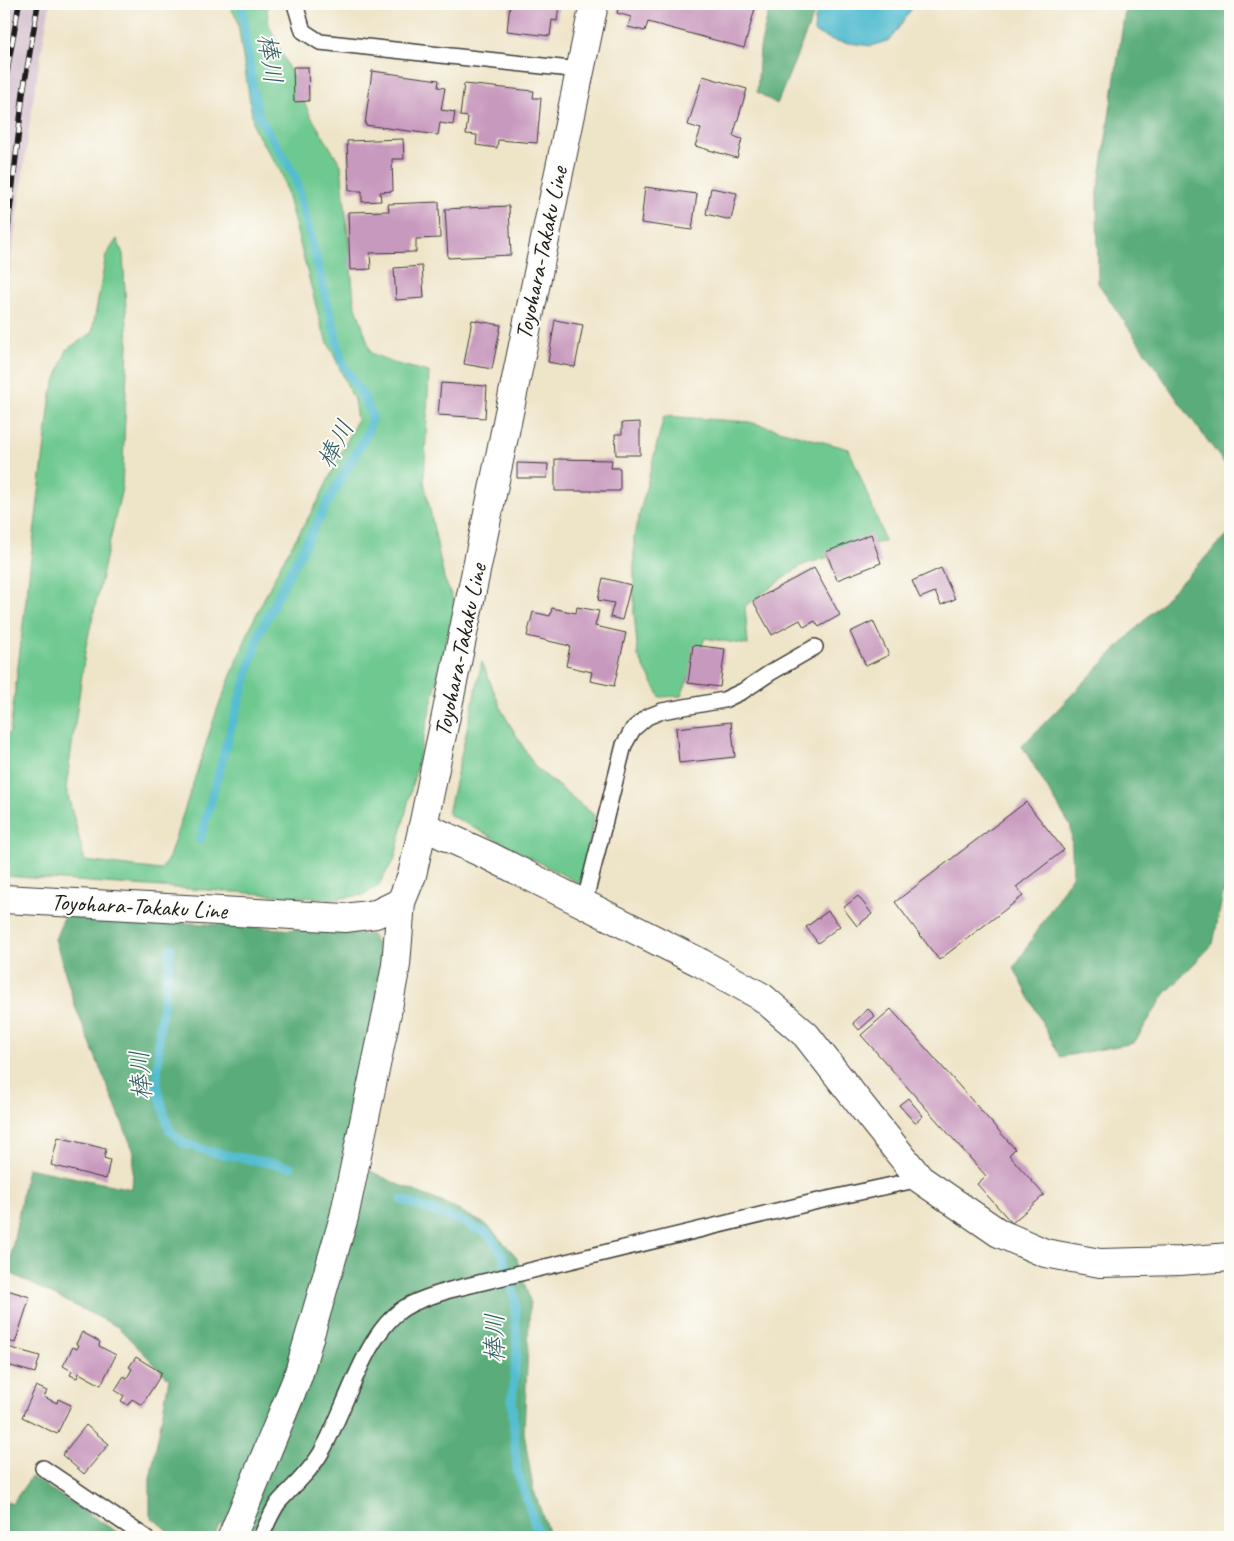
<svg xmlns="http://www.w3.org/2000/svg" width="1234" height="1541" font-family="Caveat,'Klee One',sans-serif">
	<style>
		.industrial { fill: #d1bdcc }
		.green { fill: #6ec990; stroke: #457256 }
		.forest { fill: #5aad7a; stroke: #3b644b }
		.water { fill: #54bdd0; stroke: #386c76 }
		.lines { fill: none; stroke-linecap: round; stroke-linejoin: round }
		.stream { stroke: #54bdd0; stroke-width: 9 }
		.building { fill: #c899be }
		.lane-casing { stroke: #3c3a36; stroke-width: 18 }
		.street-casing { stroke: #3c3a36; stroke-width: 30 }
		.secondary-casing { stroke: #3c3a36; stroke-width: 30 }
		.lane { stroke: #fff; stroke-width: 15 }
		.street { stroke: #fff; stroke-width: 28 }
		.secondary { stroke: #fff; stroke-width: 28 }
		.rail-casing { stroke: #1c1c1c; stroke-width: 5.5 }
		.rail { stroke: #fdfcf7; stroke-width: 4; stroke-dasharray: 11; stroke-linecap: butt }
		.labels { text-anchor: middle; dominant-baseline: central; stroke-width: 4; stroke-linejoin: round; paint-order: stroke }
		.street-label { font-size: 24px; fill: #1c1c1c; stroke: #fdfcf7 }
		.water-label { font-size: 25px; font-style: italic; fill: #325c64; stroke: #fdfcf7 }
	</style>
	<rect width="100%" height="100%" fill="#fdfcf7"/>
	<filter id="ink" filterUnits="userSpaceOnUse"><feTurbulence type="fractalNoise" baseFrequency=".02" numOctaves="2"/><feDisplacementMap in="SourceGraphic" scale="10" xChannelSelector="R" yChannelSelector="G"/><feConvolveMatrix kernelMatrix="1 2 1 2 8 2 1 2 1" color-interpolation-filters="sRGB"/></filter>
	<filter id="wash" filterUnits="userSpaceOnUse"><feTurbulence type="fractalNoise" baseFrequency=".0096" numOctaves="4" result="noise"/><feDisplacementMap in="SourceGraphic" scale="20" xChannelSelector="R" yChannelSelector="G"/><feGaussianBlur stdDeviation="1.12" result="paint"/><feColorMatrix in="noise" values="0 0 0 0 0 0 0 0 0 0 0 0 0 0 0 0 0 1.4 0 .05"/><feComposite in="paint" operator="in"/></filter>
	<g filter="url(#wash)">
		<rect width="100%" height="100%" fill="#eee4c8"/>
		<polygon class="industrial" points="8,4 50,4 33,100 6,296 4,374 4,26"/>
		<g class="green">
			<polygon points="228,4 267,4 268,23 310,115 341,165 354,300 371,353 393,363 429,372 424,481 444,578 455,604 395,858 378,886 363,895 334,899 4,876 4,737 10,732 51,394 67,349 92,333 106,255 117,239 123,254 128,345 122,488 86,646 66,788 85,861 161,870 169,857 217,710 253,621 282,562 317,503 357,420 354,400 322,329 282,174 254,129 237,18"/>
			<polygon points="664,416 749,422 849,449 880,526 884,541 802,565 745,606 748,645 705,638 681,696 660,697 638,656 634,613 634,536"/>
			<polygon points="482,662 502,711 535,767 594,815 582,885 448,814"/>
		</g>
		<g class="forest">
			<polygon points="770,4 818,4 777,104 757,92 760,48"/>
			<polygon points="1128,4 1230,4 1230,471 1179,402 1098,283 1097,198 1125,10"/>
			<polygon points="1230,532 1230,858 1213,944 1165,994 1134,1043 1060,1057 1014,968 1073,874 1071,827 1022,746"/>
			<polygon points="65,915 372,935 385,960 342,1157 397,1184 449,1205 487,1225 516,1256 530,1301 524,1432 533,1488 550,1537 257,1537 247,1527 220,1524 213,1537 175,1537 150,1516 150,1479 169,1379 118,1327 8,1272 27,1168 132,1189 134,1152 75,1006 55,939"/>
			<polygon points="31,1477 125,1537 4,1537 4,1500 12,1504"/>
		</g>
		<polygon class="water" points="822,4 915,4 890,40 871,46 835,41 814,32 815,18"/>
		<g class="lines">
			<g class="stream">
				<polyline points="200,840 231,728 260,632 286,580 327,504 368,432 372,415 363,396 343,365 295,176 258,115 252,85 242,4"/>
				<polyline points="171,948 159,1034 157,1087 169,1129 183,1143 211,1152 291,1167"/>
				<polyline points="402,1200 455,1219 487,1233 502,1254 515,1299 517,1349 512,1401 517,1470 539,1537"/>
			</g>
		</g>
		<g id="blocks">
			<g class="building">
				<polygon points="341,4 363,4 363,8 341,5"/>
				<polygon points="510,4 559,4 557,21 552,20 550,36 507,31"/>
				<polygon points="619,4 753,4 756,5 744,48 648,22 645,31 628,27 631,17 617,13"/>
				<polygon points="293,67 308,67 309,101 294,102"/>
				<polygon points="372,71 439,80 438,87 445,88 441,110 455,112 453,125 440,123 438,135 365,125"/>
				<polygon points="703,76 747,89 733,136 742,139 737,158 695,146 701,129 688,125"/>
				<polygon points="464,84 534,91 533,98 541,98 537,143 498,140 497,148 476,145 477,135 466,134 468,117 460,116"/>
				<polygon points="403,139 404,159 392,159 393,191 380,192 381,201 362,202 362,191 349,191 347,141"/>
				<polygon points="645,187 697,194 692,230 641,223"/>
				<polygon points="711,188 737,193 731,220 706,214"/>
				<polygon points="439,202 440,238 416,239 416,252 370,253 371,269 350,270 348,212 389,211 388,204"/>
				<polygon points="509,206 511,255 448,258 445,209"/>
				<polygon points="422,266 424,298 396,300 394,268"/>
				<polygon points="472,320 501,325 492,369 464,364"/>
				<polygon points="555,320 583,325 575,367 548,362"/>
				<polygon points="441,383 487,386 485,418 438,415"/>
				<polygon points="640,422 640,455 616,455 615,434 622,434 622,423"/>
				<polygon points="555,459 612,460 611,468 620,468 620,491 555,491"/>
				<polygon points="517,463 548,464 547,478 517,478"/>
				<polygon points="871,534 881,563 837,580 826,552"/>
				<polygon points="814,568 840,615 819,627 815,621 804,627 800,620 772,635 753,601"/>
				<polygon points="941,568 955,599 941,605 935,592 920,598 912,581"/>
				<polygon points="603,578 631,585 622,620 610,617 614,603 598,600"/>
				<polygon points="577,607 599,611 595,626 626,633 614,686 590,681 592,672 566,666 570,646 527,636 533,612 550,616 552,608 576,613"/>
				<polygon points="873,621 889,655 866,666 850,632"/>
				<polygon points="693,645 725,649 720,687 688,683"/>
				<polygon points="731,722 735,757 679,763 676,728"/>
				<polygon points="1026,802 1064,850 1016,887 1023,896 939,960 895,902"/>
				<polygon points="858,896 872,914 857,926 843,908"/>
				<polygon points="828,911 840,926 818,943 806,927"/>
				<polygon points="868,1009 875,1016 859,1030 853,1023"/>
				<polygon points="891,1009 1015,1149 1009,1155 1044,1195 1012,1223 977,1184 986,1176 861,1035"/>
				<polygon points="908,1098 923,1116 915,1123 899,1105"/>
				<polygon points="58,1137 106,1149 104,1158 110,1160 106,1179 51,1165"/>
				<polygon points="4,1289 30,1297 15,1343 4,1340"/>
				<polygon points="82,1332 100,1342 99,1346 116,1355 101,1385 79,1373 77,1378 70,1375 72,1371 63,1366 73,1347 77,1349 79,1345 76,1344"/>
				<polygon points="4,1346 40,1356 35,1373 4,1364"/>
				<polygon points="136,1357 162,1373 142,1405 132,1399 128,1405 121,1401 124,1396 115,1390 124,1376 127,1378 132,1369 129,1367"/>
				<polygon points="36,1386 47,1391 44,1397 57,1403 58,1399 71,1405 57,1434 22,1417"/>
				<polygon points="86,1425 109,1444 84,1474 62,1455"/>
			</g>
		</g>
	</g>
	<g filter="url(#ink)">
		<use href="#blocks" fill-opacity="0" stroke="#3c3a36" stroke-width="1"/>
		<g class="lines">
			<g class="lane-casing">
				<g id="lane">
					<polyline points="295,4 303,31 320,42 580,70"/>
					<polyline points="584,904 624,745 633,729 647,717 662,711 724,700 743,691 770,673 815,647"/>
					<polyline points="43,1468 145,1537"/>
					<path d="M261,1537C266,1526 271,1513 278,1503C293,1486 311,1471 322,1451C346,1409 364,1334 404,1308C418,1299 435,1295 450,1290L814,1202L920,1179"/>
				</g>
			</g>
			<g class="street-casing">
				<g id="street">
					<polyline points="423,826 491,857 701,963 762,997 806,1035 867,1113 920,1179 999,1233 1045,1253 1100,1263 1180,1261 1230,1257"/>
					<polyline points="232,1537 298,1376 344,1217 388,1008 396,965 401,902"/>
				</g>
			</g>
			<g class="secondary-casing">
				<polyline id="secondary" points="4,899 345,918 376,914 401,902 412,875 423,826 594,4"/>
			</g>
			<use href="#lane" class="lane"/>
			<use href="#street" class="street"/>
			<use href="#secondary" class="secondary"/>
			<g class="rail-casing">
				<g id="rail">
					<polyline points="4,89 19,4"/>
					<polyline points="4,265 23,93 38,4"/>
				</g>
			</g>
			<use href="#rail" class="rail"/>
		</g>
	</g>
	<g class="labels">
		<g class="street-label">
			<text transform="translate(541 253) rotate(-78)">Toyohara-Takaku Line</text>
			<text transform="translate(460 650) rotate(-78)">Toyohara-Takaku Line</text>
			<text transform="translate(139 906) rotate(3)">Toyohara-Takaku Line</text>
		</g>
		<g class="water-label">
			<text transform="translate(270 59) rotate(82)">棒川</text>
			<text transform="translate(336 444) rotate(-63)">棒川</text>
			<text transform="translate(141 1075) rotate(-94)">棒川</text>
			<text transform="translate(495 1338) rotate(-90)">棒川</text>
		</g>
	</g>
	<rect width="1234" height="1541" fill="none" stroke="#fdfcf7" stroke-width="20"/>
</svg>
